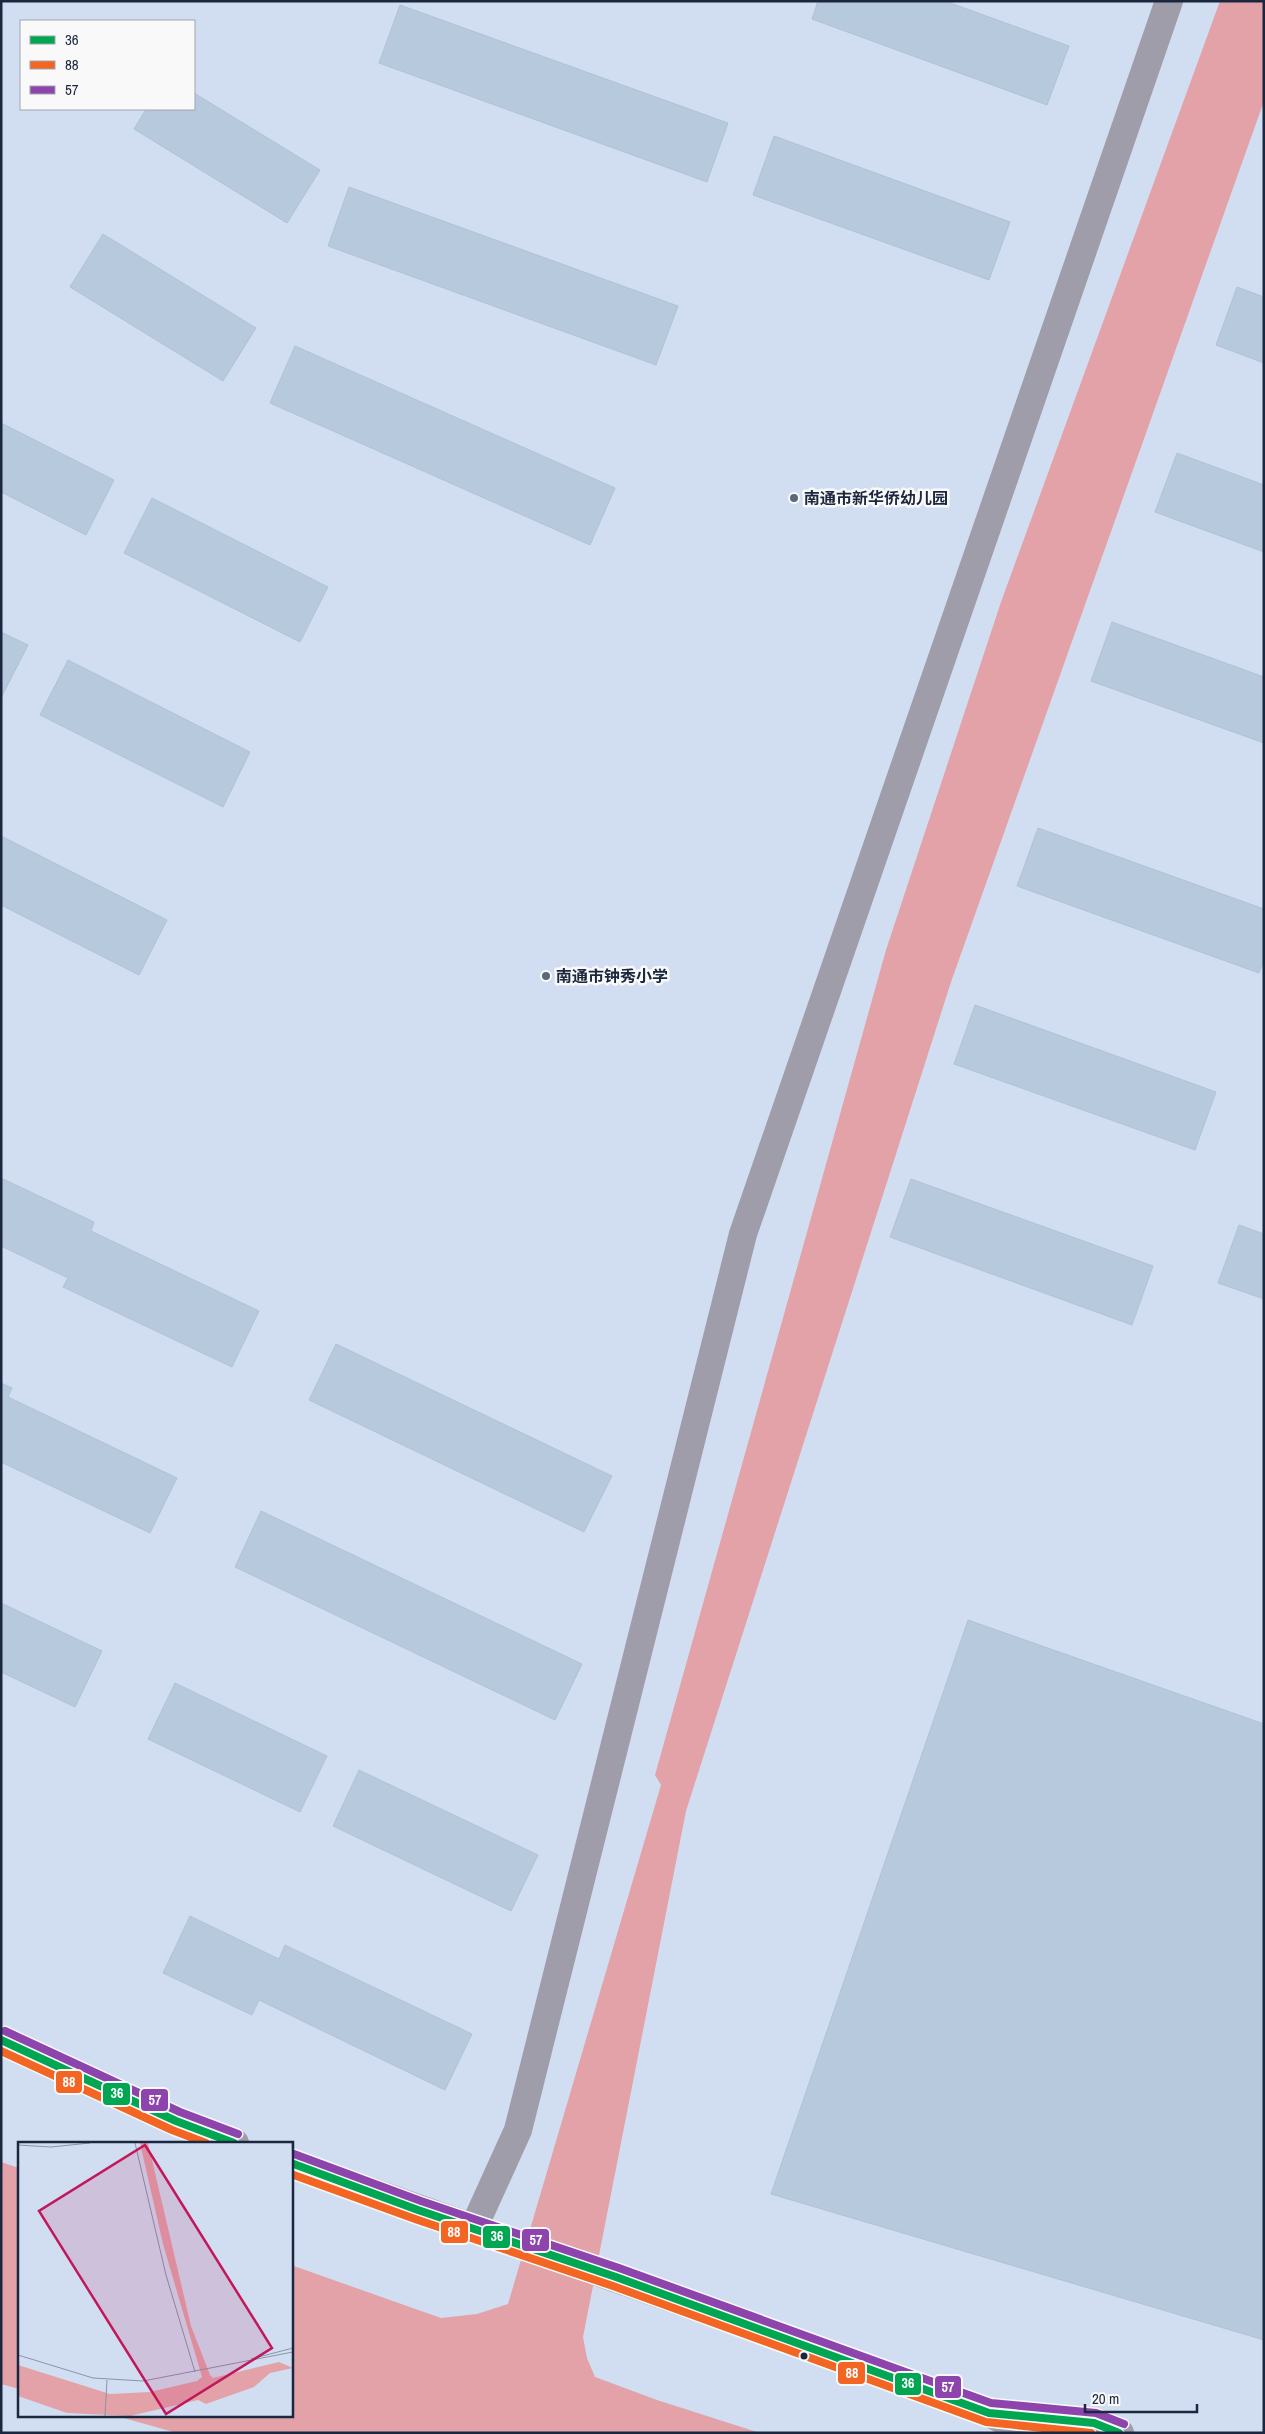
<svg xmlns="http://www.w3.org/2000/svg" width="1265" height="2434" font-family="'Archivo Narrow','Noto Sans SC',sans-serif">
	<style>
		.water { fill: #e2a2a8 }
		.building { fill: #b7c9dc; stroke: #b0c2d4 }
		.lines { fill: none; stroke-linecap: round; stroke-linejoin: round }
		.minor { stroke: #9f9da9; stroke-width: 28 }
		.tertiary { stroke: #9f9da9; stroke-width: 28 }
		.bus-1-casing { stroke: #f9f9f9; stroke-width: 11 }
		.bus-2-casing { stroke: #f9f9f9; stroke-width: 11 }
		.bus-3-casing { stroke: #f9f9f9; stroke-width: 11 }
		.bus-1 { stroke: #00a651; stroke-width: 8 }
		.bus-2 { stroke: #f26522; stroke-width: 8 }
		.bus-3 { stroke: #8e44ad; stroke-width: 8 }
		.poi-dot { fill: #5a677d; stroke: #f9f9f9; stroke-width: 2 }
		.bus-dot { fill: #1a273e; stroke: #f9f9f9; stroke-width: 2 }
		.labels { text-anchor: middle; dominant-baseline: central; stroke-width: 5; stroke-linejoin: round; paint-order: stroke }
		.poi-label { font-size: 16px; font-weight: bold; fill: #1a273e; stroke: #f9f9f9; text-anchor: start }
		.inset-road { fill: none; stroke: #8895aa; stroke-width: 1 }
		.view { fill: #c2185b; fill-opacity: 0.15; stroke: #c2185b; stroke-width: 2.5 }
		.inset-edge { fill: none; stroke: #1a273e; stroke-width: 2.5 }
		.line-badge { stroke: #f9f9f9; stroke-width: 2 }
		.badge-label { font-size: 14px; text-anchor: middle; font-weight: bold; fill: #fff }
	</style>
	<rect width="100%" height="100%" fill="#d1def2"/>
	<g class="water">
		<polygon points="1220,1 1264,1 1264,101 951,982 686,1811 583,2337 587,2358 595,2377 657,2400 760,2433 177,2433 113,2415 291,2415 291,2265 441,2318 477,2314 508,2304 661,1785 655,1775 886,950 1001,602"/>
		<polygon points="1,2162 19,2168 19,2389 1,2384"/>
	</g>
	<g class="building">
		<polygon points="818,1 945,1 1069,46 1047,105 812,19"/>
		<polygon points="400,5 728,123 707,182 379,63"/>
		<polygon points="194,93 320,170 287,223 134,129 146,109 194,109"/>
		<polygon points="774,136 1010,222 989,280 753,195"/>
		<polygon points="349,187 678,306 656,365 328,246"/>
		<polygon points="103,234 256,328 223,381 70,287"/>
		<polygon points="1237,287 1264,297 1264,363 1216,345"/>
		<polygon points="295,346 615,488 590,545 270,403"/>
		<polygon points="1,423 114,480 86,535 1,492"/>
		<polygon points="1177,453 1264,485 1264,552 1155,512"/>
		<polygon points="152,498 328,587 300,642 124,553"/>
		<polygon points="1112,622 1264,677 1264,743 1091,681"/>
		<polygon points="1,632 28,645 1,698"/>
		<polygon points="68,660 250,752 223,807 40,715"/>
		<polygon points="1038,828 1264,909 1264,960 1259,973 1017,886"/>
		<polygon points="1,836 167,920 139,975 1,905"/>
		<polygon points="975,1005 1216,1092 1195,1150 954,1064"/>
		<polygon points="1,1178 94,1222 91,1231 259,1311 232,1367 63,1287 68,1278 1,1246"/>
		<polygon points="911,1179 1153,1266 1132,1325 890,1237"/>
		<polygon points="1239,1225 1264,1234 1264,1299 1218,1283"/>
		<polygon points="336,1344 612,1476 584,1532 309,1400"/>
		<polygon points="1,1383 12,1388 8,1397 177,1478 150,1533 1,1462"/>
		<polygon points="261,1511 582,1664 555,1720 235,1567"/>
		<polygon points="1,1603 102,1651 75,1707 1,1672"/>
		<polygon points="968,1620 1264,1724 1264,2340 771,2194"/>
		<polygon points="175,1683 327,1756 300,1812 148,1739"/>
		<polygon points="359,1770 538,1855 511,1911 333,1826"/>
		<polygon points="190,1916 279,1959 285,1945 472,2034 445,2090 259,2000 252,2015 163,1973"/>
	</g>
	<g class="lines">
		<polyline class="minor" points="474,2227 518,2130 743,1234 1169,1"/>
		<g class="tertiary">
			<polyline points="1,2040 176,2121 235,2143"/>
			<polyline points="291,2163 811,2348 989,2413 1028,2433"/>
			<polyline points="1003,2415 1094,2423 1120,2433"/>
		</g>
		<g class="bus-1-casing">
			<g id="bus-1">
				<polyline points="1,2040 176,2121 234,2143"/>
				<polyline points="291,2163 418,2210 616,2277 989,2413 1094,2423 1119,2433"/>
			</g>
		</g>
		<g class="bus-2-casing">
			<g id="bus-2">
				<polyline points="1,2051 172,2130 206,2143"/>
				<polyline points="291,2174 415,2219 613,2286 986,2422 1091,2433"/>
			</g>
		</g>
		<g class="bus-3-casing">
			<g id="bus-3">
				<polyline points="5,2031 180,2112 238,2134"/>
				<polyline points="294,2154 421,2201 619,2268 991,2403 1096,2413 1124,2424"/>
			</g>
		</g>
		<use href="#bus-1" class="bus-1"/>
		<use href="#bus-2" class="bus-2"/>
		<use href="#bus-3" class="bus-3"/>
	</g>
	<g class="poi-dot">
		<circle cx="794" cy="498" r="5"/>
		<circle cx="546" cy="976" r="5"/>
	</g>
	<circle class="bus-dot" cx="804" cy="2356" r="4.5"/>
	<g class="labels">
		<g class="poi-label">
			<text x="804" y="498">南通市新华侨幼儿园</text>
			<text x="556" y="976">南通市钟秀小学</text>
		</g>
	</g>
	<g transform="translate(18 2142)">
		<rect width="275" height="275" fill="#d1def2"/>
		<path d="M122,1H130L173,184L192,233L195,236L261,220L275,226L252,231L236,245L188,262L180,258L112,274L49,271L0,254V223L92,252L132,250L179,239L184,235L145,102Z" fill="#e2a2a8"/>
		<path class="inset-road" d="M117,1L148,133L177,230M274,1L275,23M0,3L33,5L72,1M0,213L75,236L125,239L275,210M233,217L275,206M87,274L89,238"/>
		<path class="view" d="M127,3L254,206L148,272L21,69Z"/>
		<rect width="275" height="275" class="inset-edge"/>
	</g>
	<g class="line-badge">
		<rect x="55" y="2070" width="28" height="24" rx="5" fill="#f26522"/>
		<rect x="102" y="2082" width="29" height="24" rx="5" fill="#00a651"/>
		<rect x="140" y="2088" width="29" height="24" rx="5" fill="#8e44ad"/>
		<rect x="440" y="2220" width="29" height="24" rx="5" fill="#f26522"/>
		<rect x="482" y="2225" width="29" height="24" rx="5" fill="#00a651"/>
		<rect x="521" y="2228" width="29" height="24" rx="5" fill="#8e44ad"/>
		<rect x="837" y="2361" width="29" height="24" rx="5" fill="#f26522"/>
		<rect x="894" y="2372" width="28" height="24" rx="5" fill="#00a651"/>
		<rect x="934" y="2375" width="28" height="24" rx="5" fill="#8e44ad"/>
	</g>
	<g class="badge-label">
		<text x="69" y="2087">88</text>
		<text x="117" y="2098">36</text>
		<text x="155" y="2105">57</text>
		<text x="454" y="2237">88</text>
		<text x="497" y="2241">36</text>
		<text x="536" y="2245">57</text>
		<text x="852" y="2378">88</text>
		<text x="908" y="2388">36</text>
		<text x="948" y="2392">57</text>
	</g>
	<rect width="1265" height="2434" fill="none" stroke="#1a273e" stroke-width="5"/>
	<rect x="20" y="20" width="175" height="90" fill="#f9f9f9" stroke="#a0a5ae"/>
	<rect x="30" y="36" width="25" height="8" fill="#00a651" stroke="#a0a5ae"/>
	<text x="65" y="45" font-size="15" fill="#1a273e">36</text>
	<rect x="30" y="61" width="25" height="8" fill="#f26522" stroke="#a0a5ae"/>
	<text x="65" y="70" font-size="15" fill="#1a273e">88</text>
	<rect x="30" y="86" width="25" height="8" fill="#8e44ad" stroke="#a0a5ae"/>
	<text x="65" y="95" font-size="15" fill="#1a273e">57</text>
	<path d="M1085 2404v8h112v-8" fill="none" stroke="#1a273e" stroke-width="2.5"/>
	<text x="1092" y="2404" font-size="15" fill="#1a273e" stroke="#f9f9f9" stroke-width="4" paint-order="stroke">20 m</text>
</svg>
